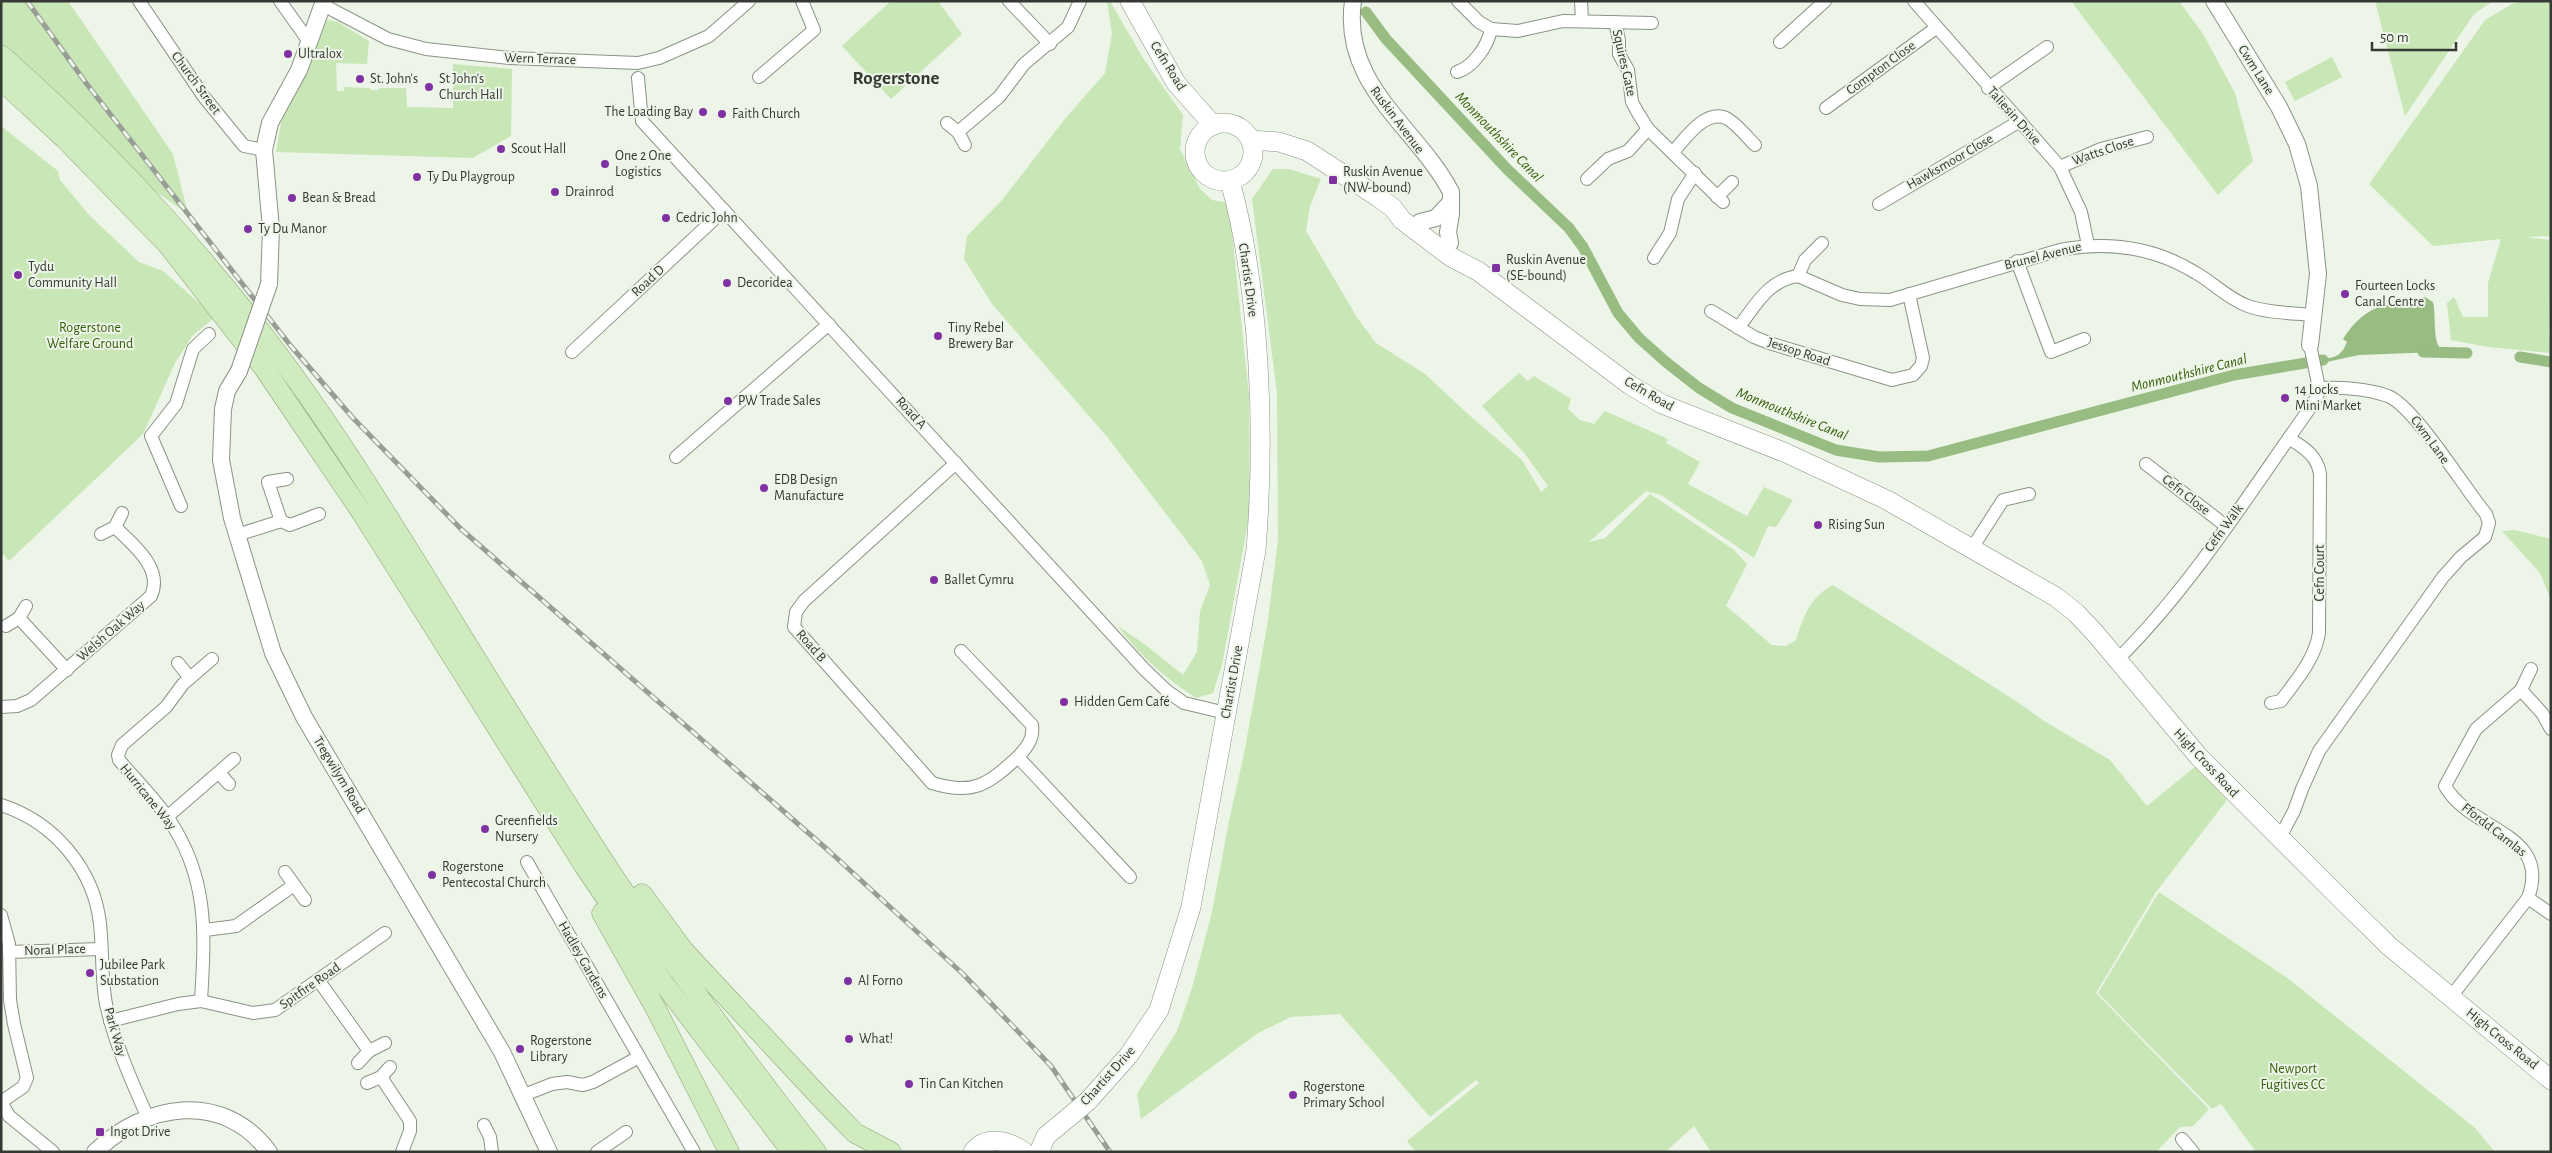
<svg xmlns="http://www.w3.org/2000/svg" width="2552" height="1153" font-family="'Alegreya Sans',sans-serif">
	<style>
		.green { fill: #c8e6b6 }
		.water { fill: #98bc82 }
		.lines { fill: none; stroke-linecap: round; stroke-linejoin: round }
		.canal { stroke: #98bc82; stroke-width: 11 }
		.minor-casing { stroke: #8b9386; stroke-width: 14 }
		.tertiary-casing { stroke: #8b9386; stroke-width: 18 }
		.secondary-casing { stroke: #8b9386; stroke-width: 20 }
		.primary-casing { stroke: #86a473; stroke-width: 21 }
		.minor { stroke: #fff; stroke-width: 12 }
		.tertiary { stroke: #fff; stroke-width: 16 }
		.secondary { stroke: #fff; stroke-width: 19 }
		.primary { stroke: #d0ebbf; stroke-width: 20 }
		.rail-casing { stroke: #989e95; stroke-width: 5 }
		.rail { stroke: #ecf5e7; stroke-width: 3; stroke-dasharray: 9; stroke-linecap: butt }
		.tertiary-bridge-casing { stroke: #8b9386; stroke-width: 18; stroke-linecap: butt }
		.secondary-bridge-casing { stroke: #8b9386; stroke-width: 20; stroke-linecap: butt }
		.tertiary-bridge { stroke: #fff; stroke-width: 16 }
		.secondary-bridge { stroke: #fff; stroke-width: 19 }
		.poi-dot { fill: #7f30a1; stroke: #ecf5e7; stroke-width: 2 }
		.labels { text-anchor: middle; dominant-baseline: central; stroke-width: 4; stroke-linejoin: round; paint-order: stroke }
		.poi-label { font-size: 14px; fill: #353934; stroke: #ecf5e7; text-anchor: start }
		.street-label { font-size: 14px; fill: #353934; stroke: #ecf5e7 }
		.park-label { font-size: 14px; fill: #355f0c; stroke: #ecf5e7 }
		.water-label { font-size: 15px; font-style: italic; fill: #355f0c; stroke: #ecf5e7 }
		.district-label { font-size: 19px; font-weight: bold; fill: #353934; stroke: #ecf5e7 }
	</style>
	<rect width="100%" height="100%" fill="#ecf5e7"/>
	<g class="green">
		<polygon points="1,1 68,1 173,154 188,214 117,165 1,55"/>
		<polygon points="891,1 938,1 962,34 891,99 842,46"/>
		<path d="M1107,1H1110L1143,58L1183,115L1180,149L1200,189L1212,200L1229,203L1249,396L1250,511L1222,665L1213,693L1196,698C1166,679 1139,655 1118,626L1147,646L1183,675L1197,652L1200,611L1210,585L1202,561L1108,438L992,304L964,259L967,236L1003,199L1064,120L1105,73L1112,34Z"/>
		<polygon points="2071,1 2179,1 2203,34 2235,93 2253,161 2218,195"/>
		<polygon points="2375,1 2493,1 2474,14 2405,116"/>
		<polygon points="2524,1 2551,1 2551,236 2525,237 2551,240 2549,334 2551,353 2488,347 2451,340 2447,303 2454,297 2463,317 2488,317 2488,283 2501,239 2433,246 2369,184 2485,20 2512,4"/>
		<polygon points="327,20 338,22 369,41 367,64 336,63 337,91 344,91 344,87 370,88 370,90 379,90 379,88 406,88 407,107 453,108 453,64 512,69 511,136 473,158 276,152 281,123"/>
		<polygon points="2332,57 2342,77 2295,101 2285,82"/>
		<polygon points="1,126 58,171 60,180 90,216 139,262 163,271 215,317 192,336 175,363 143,434 9,561 1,552"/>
		<path d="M1273,169H1289L1321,179L1310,206L1306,231L1358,319L1376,343L1425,374L1469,415L1522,460L1541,492L1548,486L1525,454L1482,406L1519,373L1528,381L1534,376L1571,399L1568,409L1580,420L1594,424L1605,411L1668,439L1666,443L1700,462L1688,484L1747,516L1764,487L1793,500L1776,527L1768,526L1754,558L1661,495L1646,491L1589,542L1605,538L1650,494L1733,549L1747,564L1726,606L1772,645L1786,646L1796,640C1803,617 1811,596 1833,585L2019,703L2044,721L2110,760L2147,806L2196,766L2227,800L2156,892L2096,993L2209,1109L2193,1126L2180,1127L2156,1152H1711L1694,1126L1665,1152H1416L1407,1141L1479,1083L1476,1080L1430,1117L1340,1014L1291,1017L1258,1033L1141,1119L1137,1094L1177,1031L1192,988L1212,912L1229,821L1244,754L1267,627L1278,540L1277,393L1252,199Z"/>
		<polygon points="2515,530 2551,539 2551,600 2540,573 2502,531"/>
		<polygon points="2159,892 2286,977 2474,1127 2495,1152 2256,1152 2221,1104 2212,1109 2098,993"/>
	</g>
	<path class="water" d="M2425,297L2433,302C2436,314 2433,339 2439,346L2438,352L2359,355L2322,363L2321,358C2335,359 2342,355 2347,342L2343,339C2366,303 2386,305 2425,297Z"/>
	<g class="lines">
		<g class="canal">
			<polyline points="1366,12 1386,39 1507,169 1569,228 1583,247 1618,313 1639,338 1666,362 1699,388 1732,408 1836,450 1879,457 1928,456 2234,375 2323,360"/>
			<polyline points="2423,352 2467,353"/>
			<polyline points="2520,357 2551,362"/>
		</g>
		<g class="minor-casing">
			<g id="minor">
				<polyline points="139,1 204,97 244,146 264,150"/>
				<polyline points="280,1 310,43"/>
				<polyline points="1009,1 1050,44"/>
				<polyline points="1458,1 1479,22 1491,29"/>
				<polyline points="1581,1 1582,21"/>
				<polyline points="1914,1 2060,167 2081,212 2088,245"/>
				<polyline points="323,5 388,39 426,49 510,58 638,63 659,58 709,36 749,1"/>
				<polyline points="1615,22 1619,40 1619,54 1628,70 1632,102 1638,113 1648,129 1723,202"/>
				<polyline points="1780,42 1825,1"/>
				<path d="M1457,72C1473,67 1488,46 1491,29L1518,31L1563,21L1652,23"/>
				<polyline points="759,77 814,30 802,1"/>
				<polyline points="638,78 642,121 1144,669 1167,691 1184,703 1226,713"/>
				<polyline points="1988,88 2047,47"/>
				<polyline points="1826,108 1936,28"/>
				<polyline points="947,123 958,132 965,145"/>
				<polyline points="958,132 999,97 1024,64 1068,27 1080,1"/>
				<path d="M1673,152C1685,139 1705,109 1726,118C1736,123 1747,137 1755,145"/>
				<polyline points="2060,167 2101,149 2147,137"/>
				<polyline points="1587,179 1608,159 1628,151 1648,129"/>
				<polyline points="1717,197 1732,182"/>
				<polyline points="1879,204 2020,121"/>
				<polyline points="1654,258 1670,233 1678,199 1695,173"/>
				<polyline points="2017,261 2051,352 2084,339"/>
				<path d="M1798,276L1842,295L1860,299L1890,300L2060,250C2108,241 2154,247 2196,273C2214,283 2228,299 2248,306C2267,313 2292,313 2312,315"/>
				<polyline points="1711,311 1754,337 1769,343 1892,380 1913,375 1921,366 1923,358 1909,294"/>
				<path d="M1738,328C1756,305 1768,280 1798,276L1805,260L1822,243"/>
				<polyline points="572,352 724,210"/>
				<polyline points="676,457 829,324"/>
				<path d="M956,463L804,601L796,612L794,627L932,783C974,796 988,784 1018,757"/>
				<polyline points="2146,464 2226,526"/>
				<polyline points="181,506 151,436 176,404 193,349 209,334"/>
				<polyline points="281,521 290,525 319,514"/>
				<polyline points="101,534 115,527 122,513"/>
				<polyline points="237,535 281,521 268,482 287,479"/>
				<polyline points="1972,548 2003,500 2029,494"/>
				<polyline points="19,618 67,670"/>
				<polyline points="6,626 19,618 26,606"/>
				<path d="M961,651L1032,725C1034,739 1027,747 1018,757L1130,877"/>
				<path d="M2118,659C2191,587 2250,492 2310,408L2317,397L2319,388"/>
				<polyline points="178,663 190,678"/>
				<polyline points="2521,690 2542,713 2551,729"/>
				<path d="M2271,703L2281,701C2297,679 2315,659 2319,633L2320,474C2317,455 2304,448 2289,438"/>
				<path d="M1,707L17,706L31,700L151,596C164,568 132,544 115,527"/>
				<polyline points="219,773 229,784"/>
				<path d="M1,805C54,822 94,869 100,924C103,951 101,977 106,1004C115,1044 131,1080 148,1118"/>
				<polyline points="167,817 234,759"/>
				<path d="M2279,839L2294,811L2302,789L2319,751L2443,577L2461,557L2485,537L2489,523L2486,514C2464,488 2415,407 2388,396C2366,388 2342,387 2319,388L2310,345"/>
				<polyline points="527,862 694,1152"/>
				<polyline points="285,872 305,900"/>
				<polyline points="2528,898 2551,914"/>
				<polyline points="1,915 9,944 10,1000 14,1024 27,1078 23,1087 1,1102 9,1116 53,1152"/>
				<polyline points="205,930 236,926 294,885"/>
				<polyline points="9,952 101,949"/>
				<polyline points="319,981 369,1051 385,1043"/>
				<path d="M2450,998L2528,898C2552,832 2471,832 2445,786L2476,729L2521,690L2531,669"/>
				<path d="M201,1001C205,933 209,878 168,818C154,798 135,779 119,760L118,755L122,745L166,707L183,684L212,659"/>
				<polyline points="110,1021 178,1004 201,1001 253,1013 275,1010 385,933"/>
				<polyline points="358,1063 369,1051"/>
				<polyline points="381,1077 410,1121 410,1131 402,1152"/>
				<polyline points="367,1083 381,1077 390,1067"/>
				<polyline points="524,1095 552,1084 567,1082 583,1085 593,1082 639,1057"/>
				<polyline points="484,1125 490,1137 492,1152"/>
				<polyline points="2182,1139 2193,1152"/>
				<polyline points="597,1152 626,1132"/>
			</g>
		</g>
		<g class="tertiary-casing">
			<g id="tertiary">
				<path d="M1353,1C1341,86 1417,127 1451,192V214L1448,232L1450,243"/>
				<polyline points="2214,1 2279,107 2297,144 2309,186 2318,274 2310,345"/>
				<polyline points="1420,222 1436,218 1450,203"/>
				<polyline points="269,284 271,229 264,150 270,123 299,70 324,1"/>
				<polyline points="239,371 227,391 223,409 221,460 232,518 273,653 304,717 502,1052 549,1152"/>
				<path d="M95,1152C145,1103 223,1090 269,1152"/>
			</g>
		</g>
		<g class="secondary-casing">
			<g id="secondary">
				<polyline points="1130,1 1176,83 1213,125"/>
				<circle cx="1224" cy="152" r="29"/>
				<polyline points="1251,140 1279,142 1307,151 1378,197 1393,208 1402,220 1451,257 1478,271 1630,385 1662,404 1786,453 1887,500 2056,597 2076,613 2095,633 2199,757 2334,892 2389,946 2551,1080"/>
				<path d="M1088,1101L1129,1055L1159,1010L1191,907L1256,550C1265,434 1261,293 1230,181"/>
				<path d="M973,1152C986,1134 1009,1141 1024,1152"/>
				<polyline points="1039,1152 1046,1136 1069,1117"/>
			</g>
		</g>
		<g class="primary-casing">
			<g id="primary">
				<path d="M1,55C103,145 195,244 277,353C328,421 373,493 418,565C483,670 548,777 616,880C679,973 747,1063 816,1152"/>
				<polyline points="1,80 65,139 168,245 264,368 362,513 585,867 665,985 792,1152"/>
				<polyline points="642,894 683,950 820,1097 855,1133 891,1152"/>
				<polyline points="602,913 656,1009 729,1152"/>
			</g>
		</g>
		<use href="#minor" class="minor"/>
		<use href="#tertiary" class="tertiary"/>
		<use href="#secondary" class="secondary"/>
		<use href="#primary" class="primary"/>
		<g class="rail-casing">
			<polyline id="rail" points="27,1 86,83 290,345 353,418 461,529 829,851 963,974 1051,1066 1110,1152"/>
		</g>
		<use href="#rail" class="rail"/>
		<g class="tertiary-bridge-casing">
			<polyline id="tertiary-bridge" points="239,371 269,284"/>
		</g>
		<g class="secondary-bridge-casing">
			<polyline id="secondary-bridge" points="1069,1117 1088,1101"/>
		</g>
		<use href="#tertiary-bridge" class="tertiary-bridge"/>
		<use href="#secondary-bridge" class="secondary-bridge"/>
	</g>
	<g class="poi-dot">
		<circle cx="288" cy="54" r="5"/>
		<circle cx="360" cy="79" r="5"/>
		<circle cx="429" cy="87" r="5"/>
		<circle cx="703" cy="112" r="5"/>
		<circle cx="722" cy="114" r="5"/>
		<circle cx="501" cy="149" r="5"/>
		<circle cx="605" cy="164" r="5"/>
		<circle cx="417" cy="177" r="5"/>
		<rect x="1328" y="175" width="10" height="10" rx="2.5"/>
		<circle cx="555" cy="192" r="5"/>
		<circle cx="292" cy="198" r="5"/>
		<circle cx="666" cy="218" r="5"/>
		<circle cx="248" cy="229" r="5"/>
		<rect x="1491" y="263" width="10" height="10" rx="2.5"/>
		<circle cx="18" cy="275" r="5"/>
		<circle cx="727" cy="283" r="5"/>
		<circle cx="2345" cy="294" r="5"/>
		<circle cx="938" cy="336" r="5"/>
		<circle cx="2285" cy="398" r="5"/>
		<circle cx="728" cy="401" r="5"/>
		<circle cx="764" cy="488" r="5"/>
		<circle cx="1818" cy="525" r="5"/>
		<circle cx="934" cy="580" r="5"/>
		<circle cx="1064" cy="702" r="5"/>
		<circle cx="485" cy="829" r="5"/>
		<circle cx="432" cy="875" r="5"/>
		<circle cx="90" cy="973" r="5"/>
		<circle cx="848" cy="981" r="5"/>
		<circle cx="849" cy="1039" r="5"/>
		<circle cx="520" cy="1049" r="5"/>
		<circle cx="909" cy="1084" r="5"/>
		<circle cx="1293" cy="1095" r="5"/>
		<rect x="95" y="1127" width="10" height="10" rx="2.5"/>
	</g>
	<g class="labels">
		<g class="poi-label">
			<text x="298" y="54">Ultralox</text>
			<text x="370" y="79">St. John's</text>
			<text x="439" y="79">St John's<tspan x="439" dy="16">Church Hall</tspan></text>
			<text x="693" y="112" text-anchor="end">The Loading Bay</text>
			<text x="732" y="114">Faith Church</text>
			<text x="511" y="149">Scout Hall</text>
			<text x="615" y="156">One 2 One<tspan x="615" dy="16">Logistics</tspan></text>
			<text x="1343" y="172">Ruskin Avenue<tspan x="1343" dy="16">(NW-bound)</tspan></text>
			<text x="427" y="177">Ty Du Playgroup</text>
			<text x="565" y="192">Drainrod</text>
			<text x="302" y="198">Bean &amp; Bread</text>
			<text x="676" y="218">Cedric John</text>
			<text x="258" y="229">Ty Du Manor</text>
			<text x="1506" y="260">Ruskin Avenue<tspan x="1506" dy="16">(SE-bound)</tspan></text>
			<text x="28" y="267">Tydu<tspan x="28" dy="16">Community Hall</tspan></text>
			<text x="737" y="283">Decoridea</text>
			<text x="2355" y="286">Fourteen Locks<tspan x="2355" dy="16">Canal Centre</tspan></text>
			<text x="948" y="328">Tiny Rebel<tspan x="948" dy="16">Brewery Bar</tspan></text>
			<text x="2295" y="390">14 Locks<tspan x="2295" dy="16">Mini Market</tspan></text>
			<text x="738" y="401">PW Trade Sales</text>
			<text x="774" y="480">EDB Design<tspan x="774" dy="16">Manufacture</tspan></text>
			<text x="1828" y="525">Rising Sun</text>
			<text x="944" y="580">Ballet Cymru</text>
			<text x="1074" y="702">Hidden Gem Café</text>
			<text x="495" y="821">Greenfields<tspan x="495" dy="16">Nursery</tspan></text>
			<text x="442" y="867">Rogerstone<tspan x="442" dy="16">Pentecostal Church</tspan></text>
			<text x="100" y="965">Jubilee Park<tspan x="100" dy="16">Substation</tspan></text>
			<text x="858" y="981">Al Forno</text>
			<text x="859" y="1039">What!</text>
			<text x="530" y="1041">Rogerstone<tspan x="530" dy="16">Library</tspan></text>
			<text x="919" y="1084">Tin Can Kitchen</text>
			<text x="1303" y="1087">Rogerstone<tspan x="1303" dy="16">Primary School</tspan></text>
			<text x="110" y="1132">Ingot Drive</text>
		</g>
		<g class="street-label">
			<text transform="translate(540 59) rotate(2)">Wern Terrace</text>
			<text transform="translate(1624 63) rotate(77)">Squires Gate</text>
			<text transform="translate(1168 66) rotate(58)">Cefn Road</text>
			<text transform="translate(1881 68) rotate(-36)">Compton Close</text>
			<text transform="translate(2256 70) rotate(58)">Cwm Lane</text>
			<text transform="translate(196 83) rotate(54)">Church Street</text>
			<text transform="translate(2014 116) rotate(48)">Taliesin Drive</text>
			<text transform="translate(1397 120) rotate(53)">Ruskin Avenue</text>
			<text transform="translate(2103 151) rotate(-19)">Watts Close</text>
			<text transform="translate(1950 162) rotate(-30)">Hawksmoor Close</text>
			<text transform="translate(2043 256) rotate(-14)">Brunel Avenue</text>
			<text transform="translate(1248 280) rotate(82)">Chartist Drive</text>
			<text transform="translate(648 281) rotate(-43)">Road D</text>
			<text transform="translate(1799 352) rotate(18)">Jessop Road</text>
			<text transform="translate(1649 394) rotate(30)">Cefn Road</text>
			<text transform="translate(911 413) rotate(48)">Road A</text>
			<text transform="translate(2430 440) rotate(54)">Cwm Lane</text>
			<text transform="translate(2186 495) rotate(38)">Cefn Close</text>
			<text transform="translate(2224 528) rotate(-54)">Cefn Walk</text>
			<text transform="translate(2320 573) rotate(-90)">Cefn Court</text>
			<text transform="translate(111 631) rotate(-41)">Welsh Oak Way</text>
			<text transform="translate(811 646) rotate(49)">Road B</text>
			<text transform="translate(1232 682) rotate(-80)">Chartist Drive</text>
			<text transform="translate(2206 763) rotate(47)">High Cross Road</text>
			<text transform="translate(339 775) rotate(59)">Tregwilym Road</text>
			<text transform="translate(148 797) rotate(51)">Hurricane Way</text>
			<text transform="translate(2494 830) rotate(38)">Ffordd Camlas</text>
			<text transform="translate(55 950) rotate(-2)">Noral Place</text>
			<text transform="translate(583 960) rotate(60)">Hadley Gardens</text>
			<text transform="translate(310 986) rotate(-35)">Spitfire Road</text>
			<text transform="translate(115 1032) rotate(74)">Park Way</text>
			<text transform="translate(2502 1039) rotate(39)">High Cross Road</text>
			<text transform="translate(1108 1076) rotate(-48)">Chartist Drive</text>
		</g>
		<g class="park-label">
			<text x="90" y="328">Rogerstone<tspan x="90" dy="16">Welfare Ground</tspan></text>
			<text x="2293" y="1069">Newport<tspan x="2293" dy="16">Fugitives CC</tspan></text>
		</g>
		<g class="water-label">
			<text transform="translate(1499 137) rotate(46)">Monmouthshire Canal</text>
			<text transform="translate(2189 373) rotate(-14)">Monmouthshire Canal</text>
			<text transform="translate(1792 414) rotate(22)">Monmouthshire Canal</text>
		</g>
		<g class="district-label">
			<text x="896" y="78">Rogerstone</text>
		</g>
	</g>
	<rect width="2552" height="1153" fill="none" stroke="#353934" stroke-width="5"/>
	<path d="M2372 42v8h84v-8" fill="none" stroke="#353934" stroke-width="2.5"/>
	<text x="2380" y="42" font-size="15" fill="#353934" stroke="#ecf5e7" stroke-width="4" paint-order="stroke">50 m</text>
</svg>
